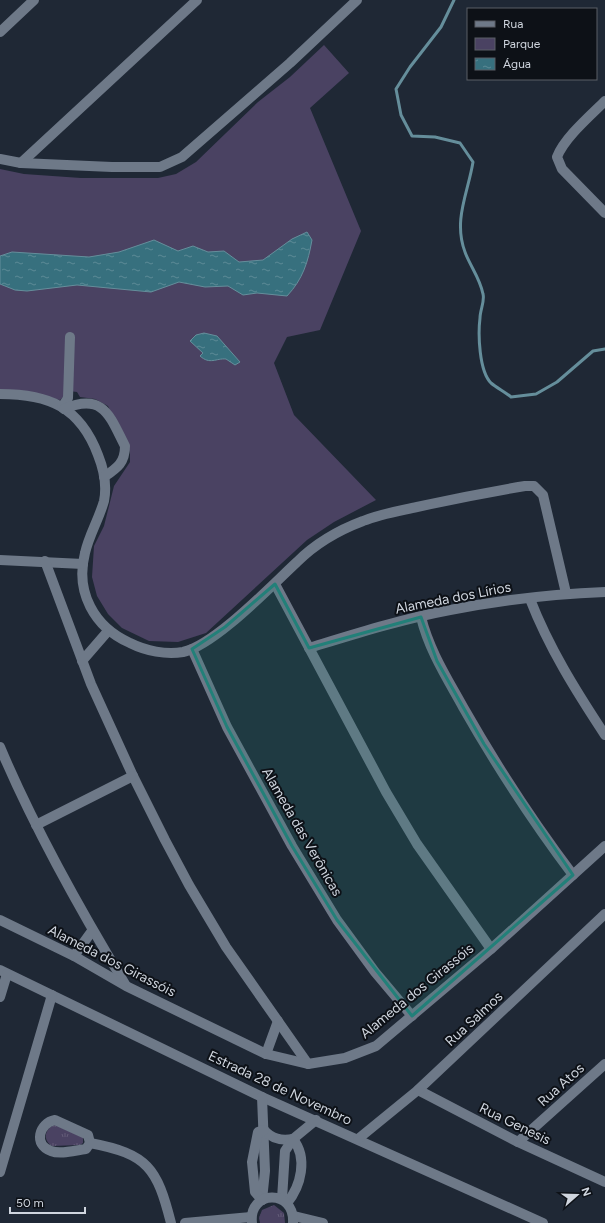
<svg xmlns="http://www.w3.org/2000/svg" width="605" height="1223" font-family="Figtree,sans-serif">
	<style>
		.grass { fill: url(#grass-tufts) }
		.park { fill: #4a4262 }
		.water { fill: url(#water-ripples); stroke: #658e9b }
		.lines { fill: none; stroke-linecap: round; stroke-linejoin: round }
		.stream { stroke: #658e9b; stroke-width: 3 }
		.minor { stroke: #6e7988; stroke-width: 10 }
		.marked { fill: #228079; fill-opacity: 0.2; stroke: #228079; stroke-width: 3; stroke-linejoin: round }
		.labels { text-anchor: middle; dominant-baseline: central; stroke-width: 4; stroke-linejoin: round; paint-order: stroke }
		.street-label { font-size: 14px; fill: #cfd5de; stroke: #0d1117 }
	</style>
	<defs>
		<pattern id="grass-tufts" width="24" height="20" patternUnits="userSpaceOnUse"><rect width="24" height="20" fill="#4a4262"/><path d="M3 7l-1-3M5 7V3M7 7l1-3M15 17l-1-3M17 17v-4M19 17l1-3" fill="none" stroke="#635c78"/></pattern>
		<pattern id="water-ripples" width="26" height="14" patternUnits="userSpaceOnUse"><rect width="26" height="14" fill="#37707e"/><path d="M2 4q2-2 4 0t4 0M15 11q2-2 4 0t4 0" fill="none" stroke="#5c8a96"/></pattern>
	</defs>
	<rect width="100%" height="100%" fill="#1f2835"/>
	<g class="grass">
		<path d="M55,1125L83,1137V1143L80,1145L52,1146C42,1140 45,1128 55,1125Z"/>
		<polygon points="274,1205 284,1213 285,1223 260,1223 259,1218 262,1210"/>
	</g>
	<polygon class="park" points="324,45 349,73 310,108 361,231 320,330 287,337 274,363 294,415 376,500 334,522 307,540 206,633 178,642 149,641 122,628 108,614 97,596 92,577 94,546 104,526 114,486 130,462 130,452 108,406 95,399 80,397 77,392 69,391 60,400 0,391 0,169 24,174 81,178 158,178 176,174 196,162 258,102 290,77"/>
	<g class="water">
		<path d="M307,232L312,240C308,262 303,279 287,296L257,293L243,295L228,286L205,287L179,282L151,292L77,285L27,291L15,290L0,284V256L12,252L89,257L119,252L154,240L178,251L193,246L208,252L224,251L239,262L263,260L292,239Z"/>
		<path d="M204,333L217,336L240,362L235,365L226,359C216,358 210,365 200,356L203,353L190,341L196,335Z"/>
	</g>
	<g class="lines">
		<path class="stream" d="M454,0L441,27L410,67L396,89L401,115L412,136L435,137L460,143L473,162C468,193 453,220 465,252C470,266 480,278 483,294C485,301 480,310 480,318C478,334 479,371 491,383C497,388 505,392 511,397L536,394L557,382L593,351L605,349"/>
		<g class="minor">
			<polyline points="0,32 34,0"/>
			<path d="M605,101C591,115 564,138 557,157L562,169L605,213"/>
			<polyline points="0,159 21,163 112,167 160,167 182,157 290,63 357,0"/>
			<polyline points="21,163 197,0"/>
			<path d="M0,394C49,394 80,407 98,455C104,470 107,486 104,501C99,519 89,535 85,553C75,592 94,627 130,643C146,651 166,655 183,652C215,645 272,585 297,562C315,544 339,530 363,521C380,514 399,511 417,507C453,499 489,492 525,486H534L543,495L566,593"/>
			<polyline points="62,407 68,398 70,337"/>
			<path d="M64,409C104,392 110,417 125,446C125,463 117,468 104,477"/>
			<polyline points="0,560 83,564"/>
			<polyline points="45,561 91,684 133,776 165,840 189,885 226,947 308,1064"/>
			<polyline points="275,584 386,792 417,844 491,949"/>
			<path d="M530,599C549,648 576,691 605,735"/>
			<path d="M421,617C429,650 447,678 463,707C496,765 533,822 573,875"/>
			<path d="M309,648C355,634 402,619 450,610C501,600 553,594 605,592"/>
			<polyline points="192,649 227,727 292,846 337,920 375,972 412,1016"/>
			<polyline points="82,661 108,631"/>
			<path d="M0,747C35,830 79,908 125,984"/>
			<polyline points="36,825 133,776"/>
			<polyline points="0,920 74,956 126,986 266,1054 308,1064 345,1058 376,1046 491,949 605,846"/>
			<polyline points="74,956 92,931"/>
			<polyline points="0,970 262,1097 543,1223"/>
			<polyline points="0,997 7,974"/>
			<polyline points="266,1054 278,1021"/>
			<polyline points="418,1090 518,1142 605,1182"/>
			<polyline points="262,1097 265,1171 262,1200"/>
			<path d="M55,1120L88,1135L90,1143L86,1149C76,1150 61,1155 51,1151C33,1145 39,1123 55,1120Z"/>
			<path d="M264,1130C272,1139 281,1141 293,1139"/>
			<polyline points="358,1139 418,1090 605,914"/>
			<polyline points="518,1142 605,1064"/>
			<path d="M90,1143C148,1154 157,1168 171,1223"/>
			<polyline points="0,1172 52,995"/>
			<polyline points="282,1199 285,1151 293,1139 316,1120"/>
			<polyline points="262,1200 255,1192 252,1162 258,1132 264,1130"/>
			<path d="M287,1203C301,1186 308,1158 293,1139"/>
			<polyline points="294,1216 323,1223"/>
			<polyline points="185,1223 251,1217"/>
			<path d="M252,1223C248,1190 295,1188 293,1223"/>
		</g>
	</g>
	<path class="marked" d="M275,584L309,648L421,617L437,661L484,744L573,875L412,1016L337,920L292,846L227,727L192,649L225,627Z"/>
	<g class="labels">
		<g class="street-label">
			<text transform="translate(453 598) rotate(-11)">Alameda dos Lírios</text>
			<text transform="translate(302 832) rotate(60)">Alameda das Verônicas</text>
			<text transform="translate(112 961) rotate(27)">Alameda dos Girassóis</text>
			<text transform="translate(417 991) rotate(-39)">Alameda dos Girassóis</text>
			<text transform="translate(474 1019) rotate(-43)">Rua Salmos</text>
			<text transform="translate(561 1085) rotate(-42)">Rua Atos</text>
			<text transform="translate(280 1088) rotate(25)">Estrada 28 de Novembro</text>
			<text transform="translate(515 1124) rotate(26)">Rua Genesis</text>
		</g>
	</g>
	<rect x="467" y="8" width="130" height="72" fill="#0d1117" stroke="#5b5f67"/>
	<rect x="475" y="21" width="20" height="6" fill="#6e7988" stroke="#5b5f67"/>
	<text x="503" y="28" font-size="12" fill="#cfd5de">Rua</text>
	<rect x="475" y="38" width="20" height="12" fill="#4a4262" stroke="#5b5f67"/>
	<text x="503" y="48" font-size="12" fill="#cfd5de">Parque</text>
	<rect x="475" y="58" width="20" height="12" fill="url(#water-ripples)" stroke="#5b5f67"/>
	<text x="503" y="68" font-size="12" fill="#cfd5de">Água</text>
	<g transform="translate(577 1195) rotate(70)" stroke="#0d1117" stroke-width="3" paint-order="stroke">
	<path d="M0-3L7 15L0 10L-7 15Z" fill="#cfd5de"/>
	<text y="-6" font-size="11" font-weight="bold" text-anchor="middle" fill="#cfd5de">N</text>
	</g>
	<path d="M10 1207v6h75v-6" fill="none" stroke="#cfd5de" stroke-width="2"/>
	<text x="16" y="1207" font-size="12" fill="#cfd5de" stroke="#0d1117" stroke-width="3" paint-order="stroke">50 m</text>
</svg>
